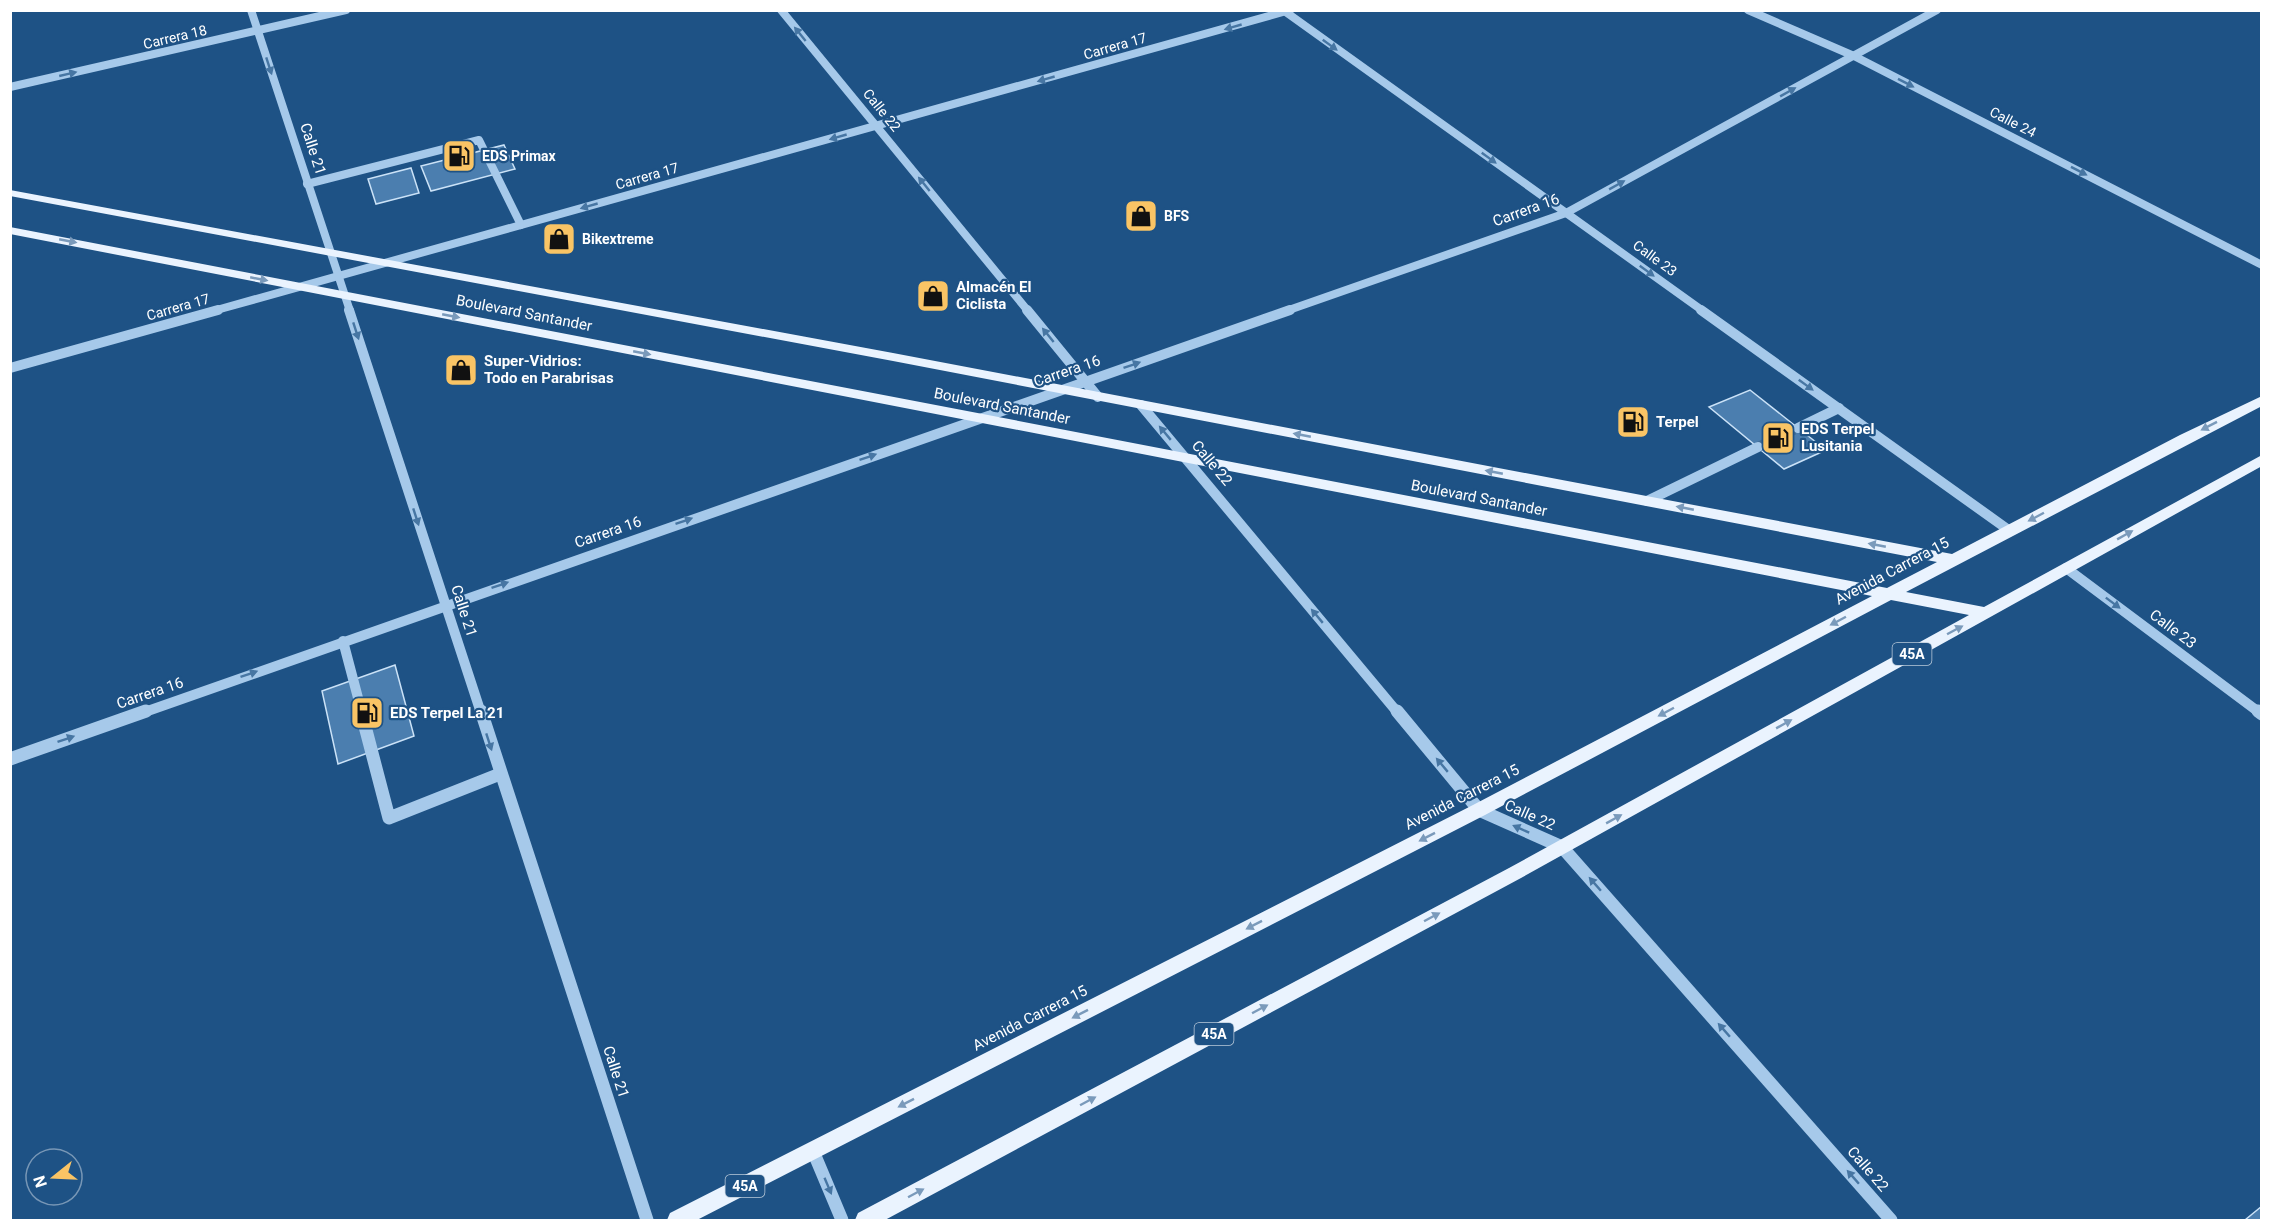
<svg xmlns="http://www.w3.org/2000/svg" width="2272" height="1231" font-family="Roboto,sans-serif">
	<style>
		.building { fill: #4b7eaf; stroke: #cbe2f7; stroke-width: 1.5 }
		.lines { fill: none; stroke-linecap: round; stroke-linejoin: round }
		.minor-tunnel { stroke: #406c97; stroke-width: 10; stroke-dasharray: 10 5; stroke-linecap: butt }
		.minor-far2 { stroke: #a6c9ea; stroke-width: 8 }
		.minor-far1 { stroke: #a6c9ea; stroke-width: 10 }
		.minor { stroke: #a6c9ea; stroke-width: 13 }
		.major { fill: #eaf3fe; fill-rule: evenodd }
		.oneway { fill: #4776a3 }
		.oneway2 { fill: #7a9abb }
		.labels { text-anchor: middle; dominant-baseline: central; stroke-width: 4.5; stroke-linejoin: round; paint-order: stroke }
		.far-street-label { font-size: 14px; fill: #fff; stroke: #1e5285 }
		.far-poi-label { font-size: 14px; font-weight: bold; fill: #fff; stroke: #1e5285; text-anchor: start }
		.shield { fill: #1e5285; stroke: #bccbda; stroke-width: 1.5 }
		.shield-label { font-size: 14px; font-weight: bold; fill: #fff }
		.street-label { font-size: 15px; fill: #fff; stroke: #1e5285 }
		.poi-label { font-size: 15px; font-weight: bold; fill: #fff; stroke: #1e5285; text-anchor: start }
	</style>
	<rect width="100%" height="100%" fill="#1e5285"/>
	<g class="building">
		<polygon points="504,145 515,169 431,191 421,166"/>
		<polygon points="411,168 419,193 376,204 368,179"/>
		<polygon points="1750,390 1798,428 1826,450 1784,469 1709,407"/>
		<polygon points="395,665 414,736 338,764 322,691"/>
		<polygon points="2262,1206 2262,1220 2245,1220"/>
	</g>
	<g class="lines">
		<polyline class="minor-tunnel" points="1758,447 1798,428"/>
		<g class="minor-far2">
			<polyline points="251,10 350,311"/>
			<polyline points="781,10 1028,311"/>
			<polyline points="1283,10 1703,311"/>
			<polyline points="1748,10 1854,56 2262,265"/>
			<polyline points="10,87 346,10"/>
			<polyline points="307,184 479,140 521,225"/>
			<polyline points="213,311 1290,10"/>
			<polyline points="1286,311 1566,213 1937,10"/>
		</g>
		<g class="minor-far1">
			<polyline points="349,310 481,713"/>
			<polyline points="1027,310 1098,397"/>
			<polyline points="1701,310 2010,531"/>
			<polyline points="10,368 218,310"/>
			<polyline points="1141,405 1398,713"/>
			<polyline points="1798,428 1839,408"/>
			<polyline points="1647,501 1758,447"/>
			<polyline points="2066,568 2260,713"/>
			<polyline points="343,641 362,713"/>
			<polyline points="142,713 1290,310"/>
		</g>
		<g class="minor">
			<polyline points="361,711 389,818 500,774"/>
			<polyline points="481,711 647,1220"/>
			<polyline points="1397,711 1479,810 1562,847 1891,1220"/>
			<polyline points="2258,711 2262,714"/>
			<polyline points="10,759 146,711"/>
			<polyline points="813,1151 842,1220"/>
		</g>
		<polygon class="major" points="10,190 893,353 1952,554 2180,435 2262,396 2262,406 1906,592 1984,607 2262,455 2262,466 1521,878 885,1220 855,1220 858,1213 1509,868 1969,615 1891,600 1485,815 697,1220 667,1220 670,1213 1473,805 1872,596 10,234 10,227 1887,588 1937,562 893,361 10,196"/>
	</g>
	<defs><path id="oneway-solid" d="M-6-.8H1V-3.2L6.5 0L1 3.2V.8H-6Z" transform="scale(1.5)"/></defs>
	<g class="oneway">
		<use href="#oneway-solid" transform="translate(1233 27) rotate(164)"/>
		<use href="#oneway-solid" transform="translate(800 34) rotate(-129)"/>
		<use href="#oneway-solid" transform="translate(1330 45) rotate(36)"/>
		<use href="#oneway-solid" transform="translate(269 66) rotate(72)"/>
		<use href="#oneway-solid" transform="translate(68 74) rotate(-13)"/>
		<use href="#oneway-solid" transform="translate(1046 79) rotate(164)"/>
		<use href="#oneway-solid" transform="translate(1906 83) rotate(27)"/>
		<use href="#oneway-solid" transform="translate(1788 92) rotate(-29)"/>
		<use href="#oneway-solid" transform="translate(838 137) rotate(164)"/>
		<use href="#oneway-solid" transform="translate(1489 158) rotate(36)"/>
		<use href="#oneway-solid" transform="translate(2079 171) rotate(27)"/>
		<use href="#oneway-solid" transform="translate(924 184) rotate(-129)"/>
		<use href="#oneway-solid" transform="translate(1617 185) rotate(-29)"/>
		<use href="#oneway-solid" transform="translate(589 206) rotate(164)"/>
		<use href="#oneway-solid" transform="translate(1647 271) rotate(36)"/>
		<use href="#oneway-solid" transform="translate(356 331) rotate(72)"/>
		<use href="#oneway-solid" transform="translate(1048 335) rotate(-129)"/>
		<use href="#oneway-solid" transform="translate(1132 365) rotate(-19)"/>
		<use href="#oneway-solid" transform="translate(1806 385) rotate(36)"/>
		<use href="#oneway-solid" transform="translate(1165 433) rotate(-130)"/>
		<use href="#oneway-solid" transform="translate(868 457) rotate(-19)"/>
		<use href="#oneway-solid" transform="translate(416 517) rotate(72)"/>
		<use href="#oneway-solid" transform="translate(684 521) rotate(-19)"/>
		<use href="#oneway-solid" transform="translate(500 585) rotate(-19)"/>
		<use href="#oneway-solid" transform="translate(2113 603) rotate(37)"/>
		<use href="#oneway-solid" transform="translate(1317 616) rotate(-130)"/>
		<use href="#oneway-solid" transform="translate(249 674) rotate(-19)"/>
		<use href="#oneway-solid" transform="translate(66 739) rotate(-19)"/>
		<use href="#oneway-solid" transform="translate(489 742) rotate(72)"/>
		<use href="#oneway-solid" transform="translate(1442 765) rotate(-130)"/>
		<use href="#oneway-solid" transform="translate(1521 829) rotate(-156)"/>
		<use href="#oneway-solid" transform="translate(1595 884) rotate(-131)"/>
		<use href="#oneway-solid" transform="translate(1724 1030) rotate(-131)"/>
		<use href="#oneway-solid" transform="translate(1853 1177) rotate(-131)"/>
		<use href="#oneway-solid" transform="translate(828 1186) rotate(67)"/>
	</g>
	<g class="oneway2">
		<use href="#oneway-solid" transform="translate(68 241) rotate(11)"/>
		<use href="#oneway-solid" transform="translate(259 279) rotate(11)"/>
		<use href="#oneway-solid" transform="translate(451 316) rotate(11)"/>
		<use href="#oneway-solid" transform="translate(642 353) rotate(11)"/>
		<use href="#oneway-solid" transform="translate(2209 426) rotate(153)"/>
		<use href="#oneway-solid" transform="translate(1302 435) rotate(-169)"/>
		<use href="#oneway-solid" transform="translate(1494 472) rotate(-169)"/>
		<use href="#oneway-solid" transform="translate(1685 508) rotate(-169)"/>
		<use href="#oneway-solid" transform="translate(2036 517) rotate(152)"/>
		<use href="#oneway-solid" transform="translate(2125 535) rotate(-29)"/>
		<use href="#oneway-solid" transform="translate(1877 545) rotate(-169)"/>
		<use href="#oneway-solid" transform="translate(1838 621) rotate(152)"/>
		<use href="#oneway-solid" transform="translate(1955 630) rotate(-28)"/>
		<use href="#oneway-solid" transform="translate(1666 712) rotate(152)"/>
		<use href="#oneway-solid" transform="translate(1784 724) rotate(-29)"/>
		<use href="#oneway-solid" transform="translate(1614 819) rotate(-29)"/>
		<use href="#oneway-solid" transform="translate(1427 837) rotate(153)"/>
		<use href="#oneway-solid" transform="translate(1432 917) rotate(-28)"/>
		<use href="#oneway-solid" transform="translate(1254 925) rotate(153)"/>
		<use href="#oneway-solid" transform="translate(1260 1009) rotate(-28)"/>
		<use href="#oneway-solid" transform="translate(1080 1014) rotate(153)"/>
		<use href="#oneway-solid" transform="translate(1088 1101) rotate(-28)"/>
		<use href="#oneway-solid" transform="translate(906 1103) rotate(153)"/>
		<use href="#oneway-solid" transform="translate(916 1193) rotate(-28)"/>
	</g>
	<defs>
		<g id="fuel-square" transform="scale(1.725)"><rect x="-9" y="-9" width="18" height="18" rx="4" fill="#f9c465" stroke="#1e5285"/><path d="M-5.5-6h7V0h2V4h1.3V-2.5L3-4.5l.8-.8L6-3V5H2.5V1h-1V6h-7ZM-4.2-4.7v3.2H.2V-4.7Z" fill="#111"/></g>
		<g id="shop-square" transform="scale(1.725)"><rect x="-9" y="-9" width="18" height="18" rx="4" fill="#f9c465" stroke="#1e5285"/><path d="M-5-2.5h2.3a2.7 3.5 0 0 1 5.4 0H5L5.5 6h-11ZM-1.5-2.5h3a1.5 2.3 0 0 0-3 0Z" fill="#111"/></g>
	</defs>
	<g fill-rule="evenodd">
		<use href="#fuel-square" x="459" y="156"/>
		<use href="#shop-square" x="1141" y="216"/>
		<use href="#shop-square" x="559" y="239"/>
		<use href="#shop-square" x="933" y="296"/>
		<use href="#shop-square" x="461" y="370"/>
		<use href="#fuel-square" x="1633" y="422"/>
		<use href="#fuel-square" x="1778" y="438"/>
		<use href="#fuel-square" x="367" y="713"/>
	</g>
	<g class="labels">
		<g class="far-street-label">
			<text transform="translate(175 37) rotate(-13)">Carrera 18</text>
			<text transform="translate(1115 46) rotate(-16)">Carrera 17</text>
			<text transform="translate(882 110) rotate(51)">Calle 22</text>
			<text transform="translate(2013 122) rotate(27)">Calle 24</text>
			<text transform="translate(647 176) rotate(-16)">Carrera 17</text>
			<text transform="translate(1655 258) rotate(36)">Calle 23</text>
			<text transform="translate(178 307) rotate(-16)">Carrera 17</text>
		</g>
		<g class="far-poi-label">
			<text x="482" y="156">EDS Primax</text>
			<text x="1164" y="216">BFS</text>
			<text x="582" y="239">Bikextreme</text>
		</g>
		<g class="shield">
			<rect x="1892.5" y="643" width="39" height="22" rx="4.5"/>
			<rect x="1194.5" y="1023" width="39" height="22" rx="4.5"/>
			<rect x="725.5" y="1175" width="39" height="22" rx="4.5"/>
		</g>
		<g class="shield-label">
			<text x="1912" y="654">45A</text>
			<text x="1214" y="1034">45A</text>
			<text x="745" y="1186">45A</text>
		</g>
		<g class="street-label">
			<text transform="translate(313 149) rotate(72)">Calle 21</text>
			<text transform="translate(1526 210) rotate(-20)">Carrera 16</text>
			<text transform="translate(524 313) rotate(11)">Boulevard Santander</text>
			<text transform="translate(1067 371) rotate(-19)">Carrera 16</text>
			<text transform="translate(1002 406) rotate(11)">Boulevard Santander</text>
			<text transform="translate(1212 463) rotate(50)">Calle 22</text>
			<text transform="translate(1479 498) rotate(11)">Boulevard Santander</text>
			<text transform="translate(608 532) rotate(-19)">Carrera 16</text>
			<text transform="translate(1892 571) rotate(-28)">Avenida Carrera 15</text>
			<text transform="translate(464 611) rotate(72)">Calle 21</text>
			<text transform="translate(2173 629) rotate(37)">Calle 23</text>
			<text transform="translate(150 693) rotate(-19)">Carrera 16</text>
			<text transform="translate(1462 797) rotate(-27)">Avenida Carrera 15</text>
			<text transform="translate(1530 815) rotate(24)">Calle 22</text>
			<text transform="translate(1030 1018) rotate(-27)">Avenida Carrera 15</text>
			<text transform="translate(616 1072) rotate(72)">Calle 21</text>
			<text transform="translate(1868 1169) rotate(49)">Calle 22</text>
		</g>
		<g class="poi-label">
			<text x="956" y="287">Almacén El<tspan x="956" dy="17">Ciclista</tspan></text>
			<text x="484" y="361">Super-Vidrios:<tspan x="484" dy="17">Todo en Parabrisas</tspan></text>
			<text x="1656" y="422">Terpel</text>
			<text x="1801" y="429">EDS Terpel<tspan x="1801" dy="17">Lusitania</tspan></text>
			<text x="390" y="713">EDS Terpel La 21</text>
		</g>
	</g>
	<rect width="2272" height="1231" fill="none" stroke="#ffffff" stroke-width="24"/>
	<g transform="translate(54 1177) rotate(252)"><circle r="28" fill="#1e5285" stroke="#7897b6" stroke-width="1.5"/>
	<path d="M0-4.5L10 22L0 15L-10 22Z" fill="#f9c465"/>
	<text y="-9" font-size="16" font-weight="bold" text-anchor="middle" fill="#ffffff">N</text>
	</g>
</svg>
